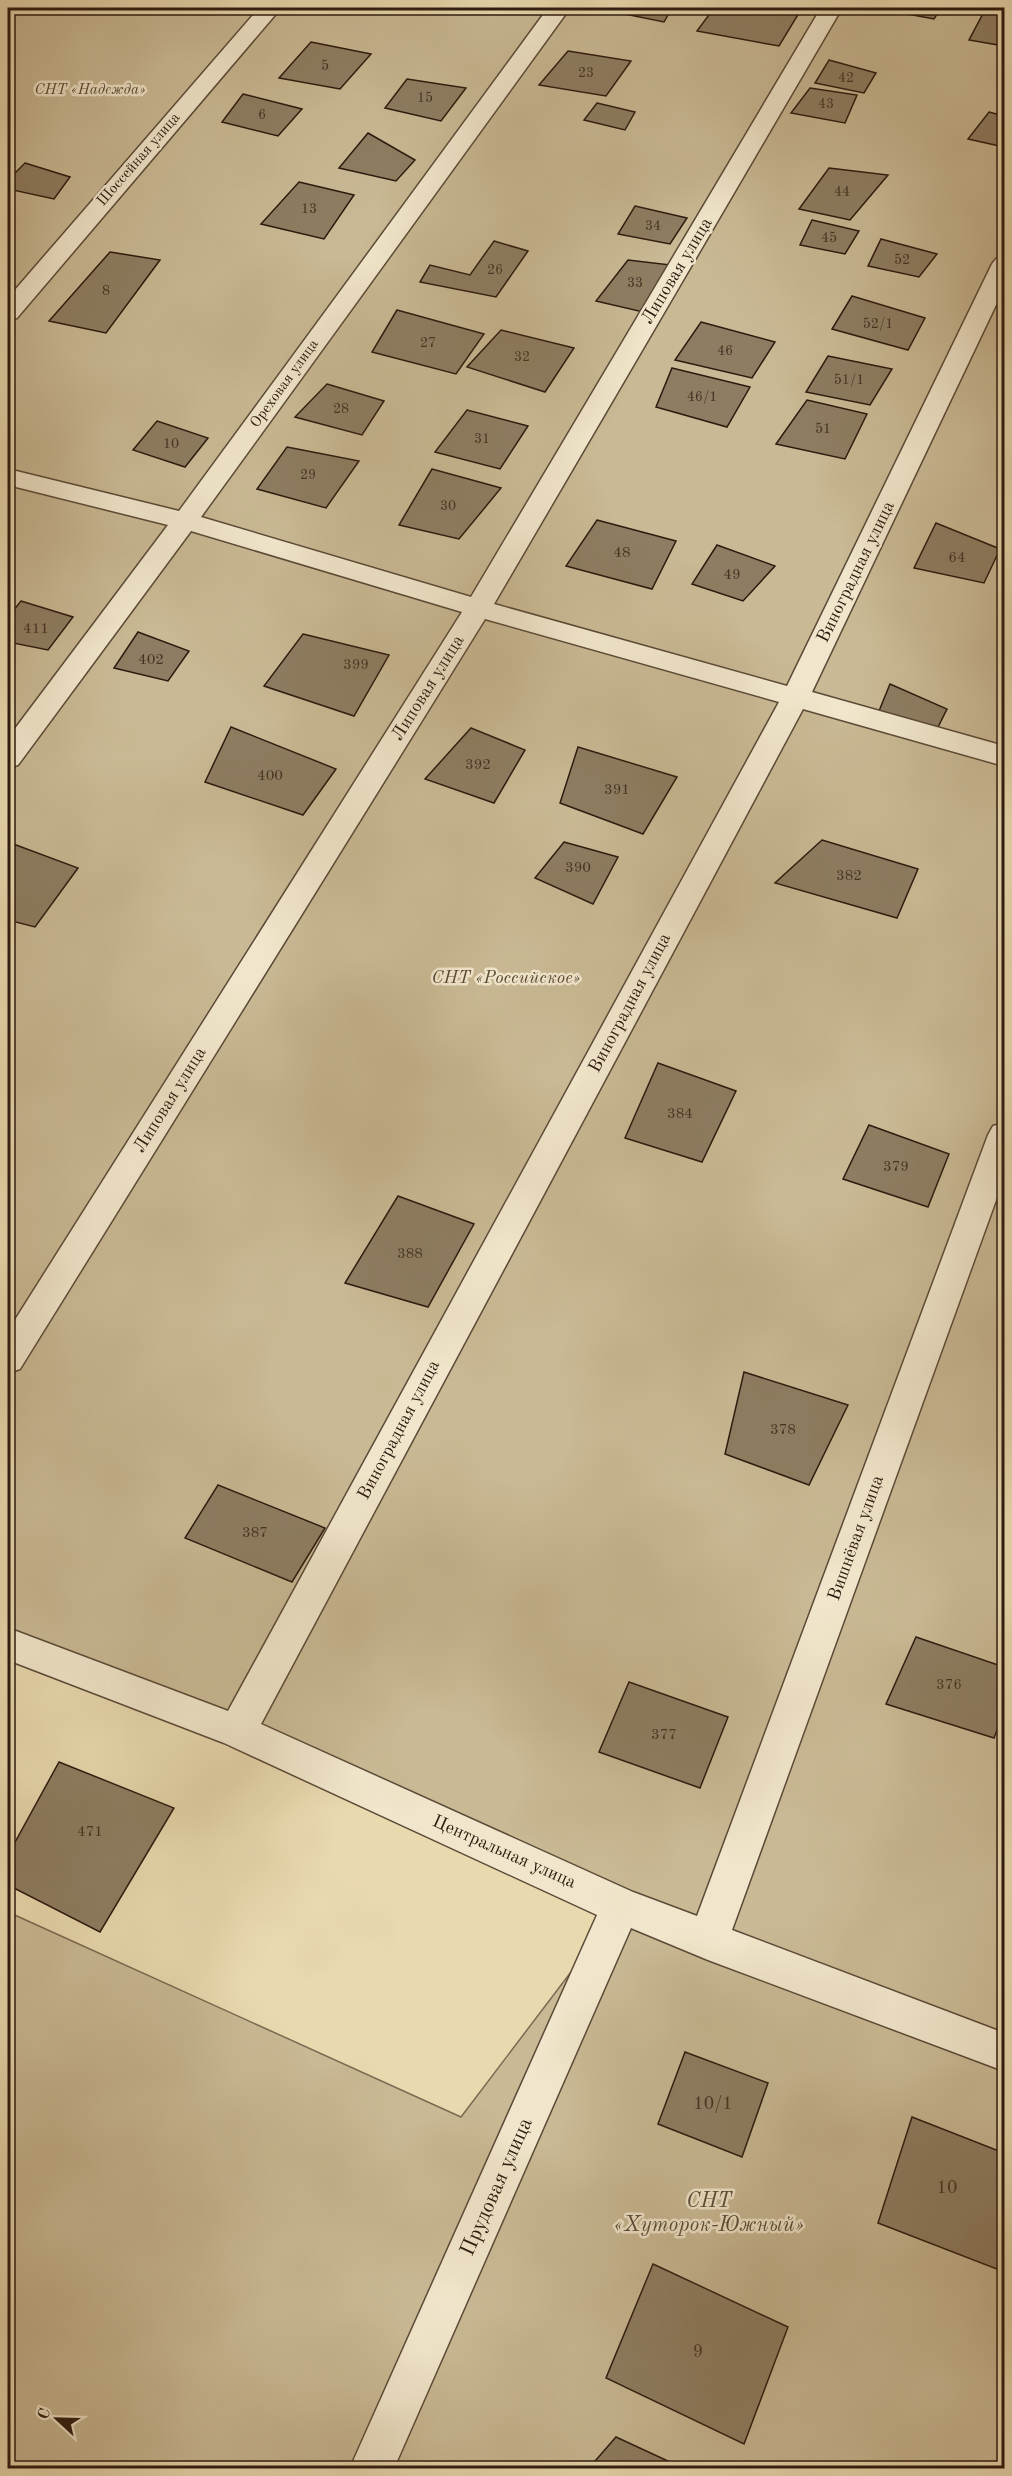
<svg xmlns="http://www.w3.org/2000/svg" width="1012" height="2476" font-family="'Old Standard TT',serif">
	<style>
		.green { fill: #c9b994; stroke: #7a6a52; stroke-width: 1.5 }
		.building { fill: #8e7d62; stroke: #2c1a0f; stroke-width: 1.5 }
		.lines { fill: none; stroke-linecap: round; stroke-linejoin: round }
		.street-casing { stroke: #5b4a37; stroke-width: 3 }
		.street { fill: #f1e6cb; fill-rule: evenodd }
		.labels { text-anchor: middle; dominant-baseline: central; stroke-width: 5; stroke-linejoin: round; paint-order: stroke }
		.far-number-label { font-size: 14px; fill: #443324 }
		.far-park-label { font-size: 15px; font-style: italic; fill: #5b4a37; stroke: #f1e6cb }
		.far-street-label { font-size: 15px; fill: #2c1a0f; stroke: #f1e6cb }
		.number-label { font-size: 15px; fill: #443324 }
		.street-label { font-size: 18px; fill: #2c1a0f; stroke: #f1e6cb }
		.park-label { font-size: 18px; font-style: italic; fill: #5b4a37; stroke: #f1e6cb }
		.near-number-label { font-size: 18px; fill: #443324 }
		.near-street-label { font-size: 21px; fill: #2c1a0f; stroke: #f1e6cb }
		.near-park-label { font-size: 21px; font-style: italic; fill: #5b4a37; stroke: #f1e6cb }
	</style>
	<rect width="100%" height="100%" fill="#e9d9af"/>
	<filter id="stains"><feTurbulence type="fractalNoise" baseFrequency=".00333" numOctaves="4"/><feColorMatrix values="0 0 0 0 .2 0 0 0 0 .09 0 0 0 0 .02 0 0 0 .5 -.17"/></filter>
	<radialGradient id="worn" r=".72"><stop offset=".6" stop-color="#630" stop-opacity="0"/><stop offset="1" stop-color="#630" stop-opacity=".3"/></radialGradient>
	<polygon class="green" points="8,8 1004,8 1004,2468 8,2468 8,1912 461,2117 621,1906 237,1731 8,1644"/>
	<g class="building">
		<polygon points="595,8 672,8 664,22"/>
		<polygon points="714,8 777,8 799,13 779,46 697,31"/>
		<polygon points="875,8 941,8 934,19"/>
		<polygon points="986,8 1004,8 1004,46 969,40"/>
		<polygon points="311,42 371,54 340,89 279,78"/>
		<polygon points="568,51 631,61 606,96 539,85"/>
		<polygon points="829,60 876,73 864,93 815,83"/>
		<polygon points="407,79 466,88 441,121 385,108"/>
		<polygon points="810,88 857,95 845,123 791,113"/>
		<polygon points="243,94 302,109 278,136 222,122"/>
		<polygon points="597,103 635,112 625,130 584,120"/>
		<polygon points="989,112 1004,116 1004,147 968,139"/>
		<polygon points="368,133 415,160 396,181 339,168"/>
		<polygon points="25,163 70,177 54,199 8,189 8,180"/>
		<polygon points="829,168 888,175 850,220 799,209"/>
		<polygon points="299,182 354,195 324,239 261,224"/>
		<polygon points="635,206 687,218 670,244 618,234"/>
		<polygon points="812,220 859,231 845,254 800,245"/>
		<polygon points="881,239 937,254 919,277 868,266"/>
		<polygon points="494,241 528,251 496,297 420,282 430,265 470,275"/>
		<polygon points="110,252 160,260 106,333 49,321"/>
		<polygon points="628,260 671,265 643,312 596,301"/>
		<polygon points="852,296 925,318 908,350 832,329"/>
		<polygon points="397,310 484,334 456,374 372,352"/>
		<polygon points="701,322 775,342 752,378 675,360"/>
		<polygon points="501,330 574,348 545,392 467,367"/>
		<polygon points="828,356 892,369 870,405 806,392"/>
		<polygon points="672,368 750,387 727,427 656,407"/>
		<polygon points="327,384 384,401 362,435 295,417"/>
		<polygon points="807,400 867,414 845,459 776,444"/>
		<polygon points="467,410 528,426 500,469 435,452"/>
		<polygon points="157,421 208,438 185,467 133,450"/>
		<polygon points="287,447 359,461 326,508 257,489"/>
		<polygon points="432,469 501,488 459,539 399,525"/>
		<polygon points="597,520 676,541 652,589 566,566"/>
		<polygon points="936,523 1000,549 984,583 914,568"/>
		<polygon points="717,545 775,566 743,601 692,584"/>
		<polygon points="21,601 73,617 48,650 8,642 8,617"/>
		<polygon points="138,632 189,651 168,681 114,668"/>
		<polygon points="303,634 389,655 354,716 264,686"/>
		<polygon points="890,684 947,709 937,729 879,711"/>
		<polygon points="231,727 336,769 303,815 205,782"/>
		<polygon points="471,728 525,750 494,803 425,779"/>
		<polygon points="578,747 677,777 643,834 560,803"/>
		<polygon points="822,840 918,869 897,918 775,883"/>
		<polygon points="8,842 78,868 35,927 8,920"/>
		<polygon points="564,842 618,857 593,904 535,878"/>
		<polygon points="658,1063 736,1091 702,1162 625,1138"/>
		<polygon points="869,1125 949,1154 928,1207 843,1179"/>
		<polygon points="398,1196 474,1224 428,1307 345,1283"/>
		<polygon points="744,1372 848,1405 809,1485 725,1454"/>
		<polygon points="218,1485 325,1528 292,1582 185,1538"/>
		<polygon points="916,1637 1004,1667 1004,1712 994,1738 886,1704"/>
		<polygon points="629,1682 728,1717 700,1788 599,1752"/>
		<polygon points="59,1762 174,1808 100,1932 8,1885 8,1855"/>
		<polygon points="685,2052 768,2083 742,2157 658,2124"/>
		<polygon points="912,2117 1004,2153 1004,2263 1002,2271 878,2223"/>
		<polygon points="653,2264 788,2327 744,2444 606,2378"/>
		<polygon points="616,2437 683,2468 589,2468"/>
	</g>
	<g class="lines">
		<g class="street-casing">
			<g id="street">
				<polygon points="259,8 281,8 17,318 8,320 8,298"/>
				<polygon points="548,8 570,8 201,517 471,597 821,8 842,8 494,604 787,686 992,264 996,259 1004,257 1004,288 812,692 1004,746 1004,766 803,709 261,1724 633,1892 697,1916 988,1135 993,1126 1004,1123 1004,1178 732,1930 1004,2033 1004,2071 708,1960 631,1928 394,2468 350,2468 597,1915 224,1743 8,1660 8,1628 228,1711 779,702 485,619 20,1369 8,1373 8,1331 462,612 191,531 18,765 8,768 8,738 168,525 8,485 8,469 179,511"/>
			</g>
		</g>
		<use href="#street" class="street"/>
	</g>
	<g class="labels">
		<g class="far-number-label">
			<text x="325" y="66">5</text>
			<text x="586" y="73">23</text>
			<text x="846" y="78">42</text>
			<text x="425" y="98">15</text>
			<text x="826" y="104">43</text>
			<text x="262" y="115">6</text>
			<text x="842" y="192">44</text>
			<text x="309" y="209">13</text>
			<text x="653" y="226">34</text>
			<text x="829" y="238">45</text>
			<text x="902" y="260">52</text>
			<text x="495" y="270">26</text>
			<text x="635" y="283">33</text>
			<text x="106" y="291">8</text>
			<text x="878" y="324">52/1</text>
			<text x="428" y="343">27</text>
			<text x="725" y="351">46</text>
			<text x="522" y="357">32</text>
			<text x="849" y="380">51/1</text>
			<text x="702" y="397">46/1</text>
			<text x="341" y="409">28</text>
			<text x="823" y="429">51</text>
			<text x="482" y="439">31</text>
			<text x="171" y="444">10</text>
			<text x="308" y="475">29</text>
			<text x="448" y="506">30</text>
		</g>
		<g class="far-park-label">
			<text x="90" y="90">СНТ «Надежда»</text>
		</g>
		<g class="far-street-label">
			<text transform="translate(139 160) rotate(-49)">Шоссейная улица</text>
			<text transform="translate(285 384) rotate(-54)">Ореховая улица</text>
		</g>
		<g class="number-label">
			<text x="622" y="553">48</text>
			<text x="957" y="558">64</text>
			<text x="732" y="575">49</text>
			<text x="36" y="629">411</text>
			<text x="151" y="660">402</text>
			<text x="356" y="665">399</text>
			<text x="478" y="765">392</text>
			<text x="270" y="776">400</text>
			<text x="617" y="790">391</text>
			<text x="578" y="868">390</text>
			<text x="849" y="876">382</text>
			<text x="680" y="1114">384</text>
			<text x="896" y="1167">379</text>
			<text x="410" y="1254">388</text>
			<text x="783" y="1430">378</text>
			<text x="255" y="1533">387</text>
			<text x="949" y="1685">376</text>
			<text x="664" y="1735">377</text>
			<text x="90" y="1832">471</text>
		</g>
		<g class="street-label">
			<text transform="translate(677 271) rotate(-59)">Липовая улица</text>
			<text transform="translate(856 572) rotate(-64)">Виноградная улица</text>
			<text transform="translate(428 688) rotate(-58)">Липовая улица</text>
			<text transform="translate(630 1003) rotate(-62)">Виноградная улица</text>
			<text transform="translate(170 1100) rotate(-58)">Липовая улица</text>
			<text transform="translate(399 1430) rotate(-62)">Виноградная улица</text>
			<text transform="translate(856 1538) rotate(-70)">Вишнёвая улица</text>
			<text transform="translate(504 1852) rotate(24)">Центральная улица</text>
		</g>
		<g class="park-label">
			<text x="506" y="978">СНТ «Российское»</text>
		</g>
		<g class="near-number-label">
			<text x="713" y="2104">10/1</text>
			<text x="947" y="2188">10</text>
			<text x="698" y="2352">9</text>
		</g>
		<g class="near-street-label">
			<text transform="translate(497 2187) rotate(-66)">Прудовая улица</text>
		</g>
		<g class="near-park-label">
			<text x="709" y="2201">СНТ<tspan x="709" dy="24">«Хуторок-Южный»</tspan></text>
		</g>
	</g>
	<rect width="1012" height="2476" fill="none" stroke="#e9d9af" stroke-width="30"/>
	<rect x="9" y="9" width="994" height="2458" fill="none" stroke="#2c1a0f" stroke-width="3"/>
	<rect x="15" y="15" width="982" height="2446" fill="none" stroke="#2c1a0f" stroke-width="1.5"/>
	<g transform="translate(57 2419) rotate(292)" stroke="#f1e6cb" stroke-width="4.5" paint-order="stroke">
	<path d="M0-4.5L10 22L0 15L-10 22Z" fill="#2c1a0f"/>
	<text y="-9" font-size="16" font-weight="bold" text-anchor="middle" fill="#2c1a0f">С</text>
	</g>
	<rect width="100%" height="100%" filter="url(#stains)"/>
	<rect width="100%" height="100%" fill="url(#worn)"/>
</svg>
